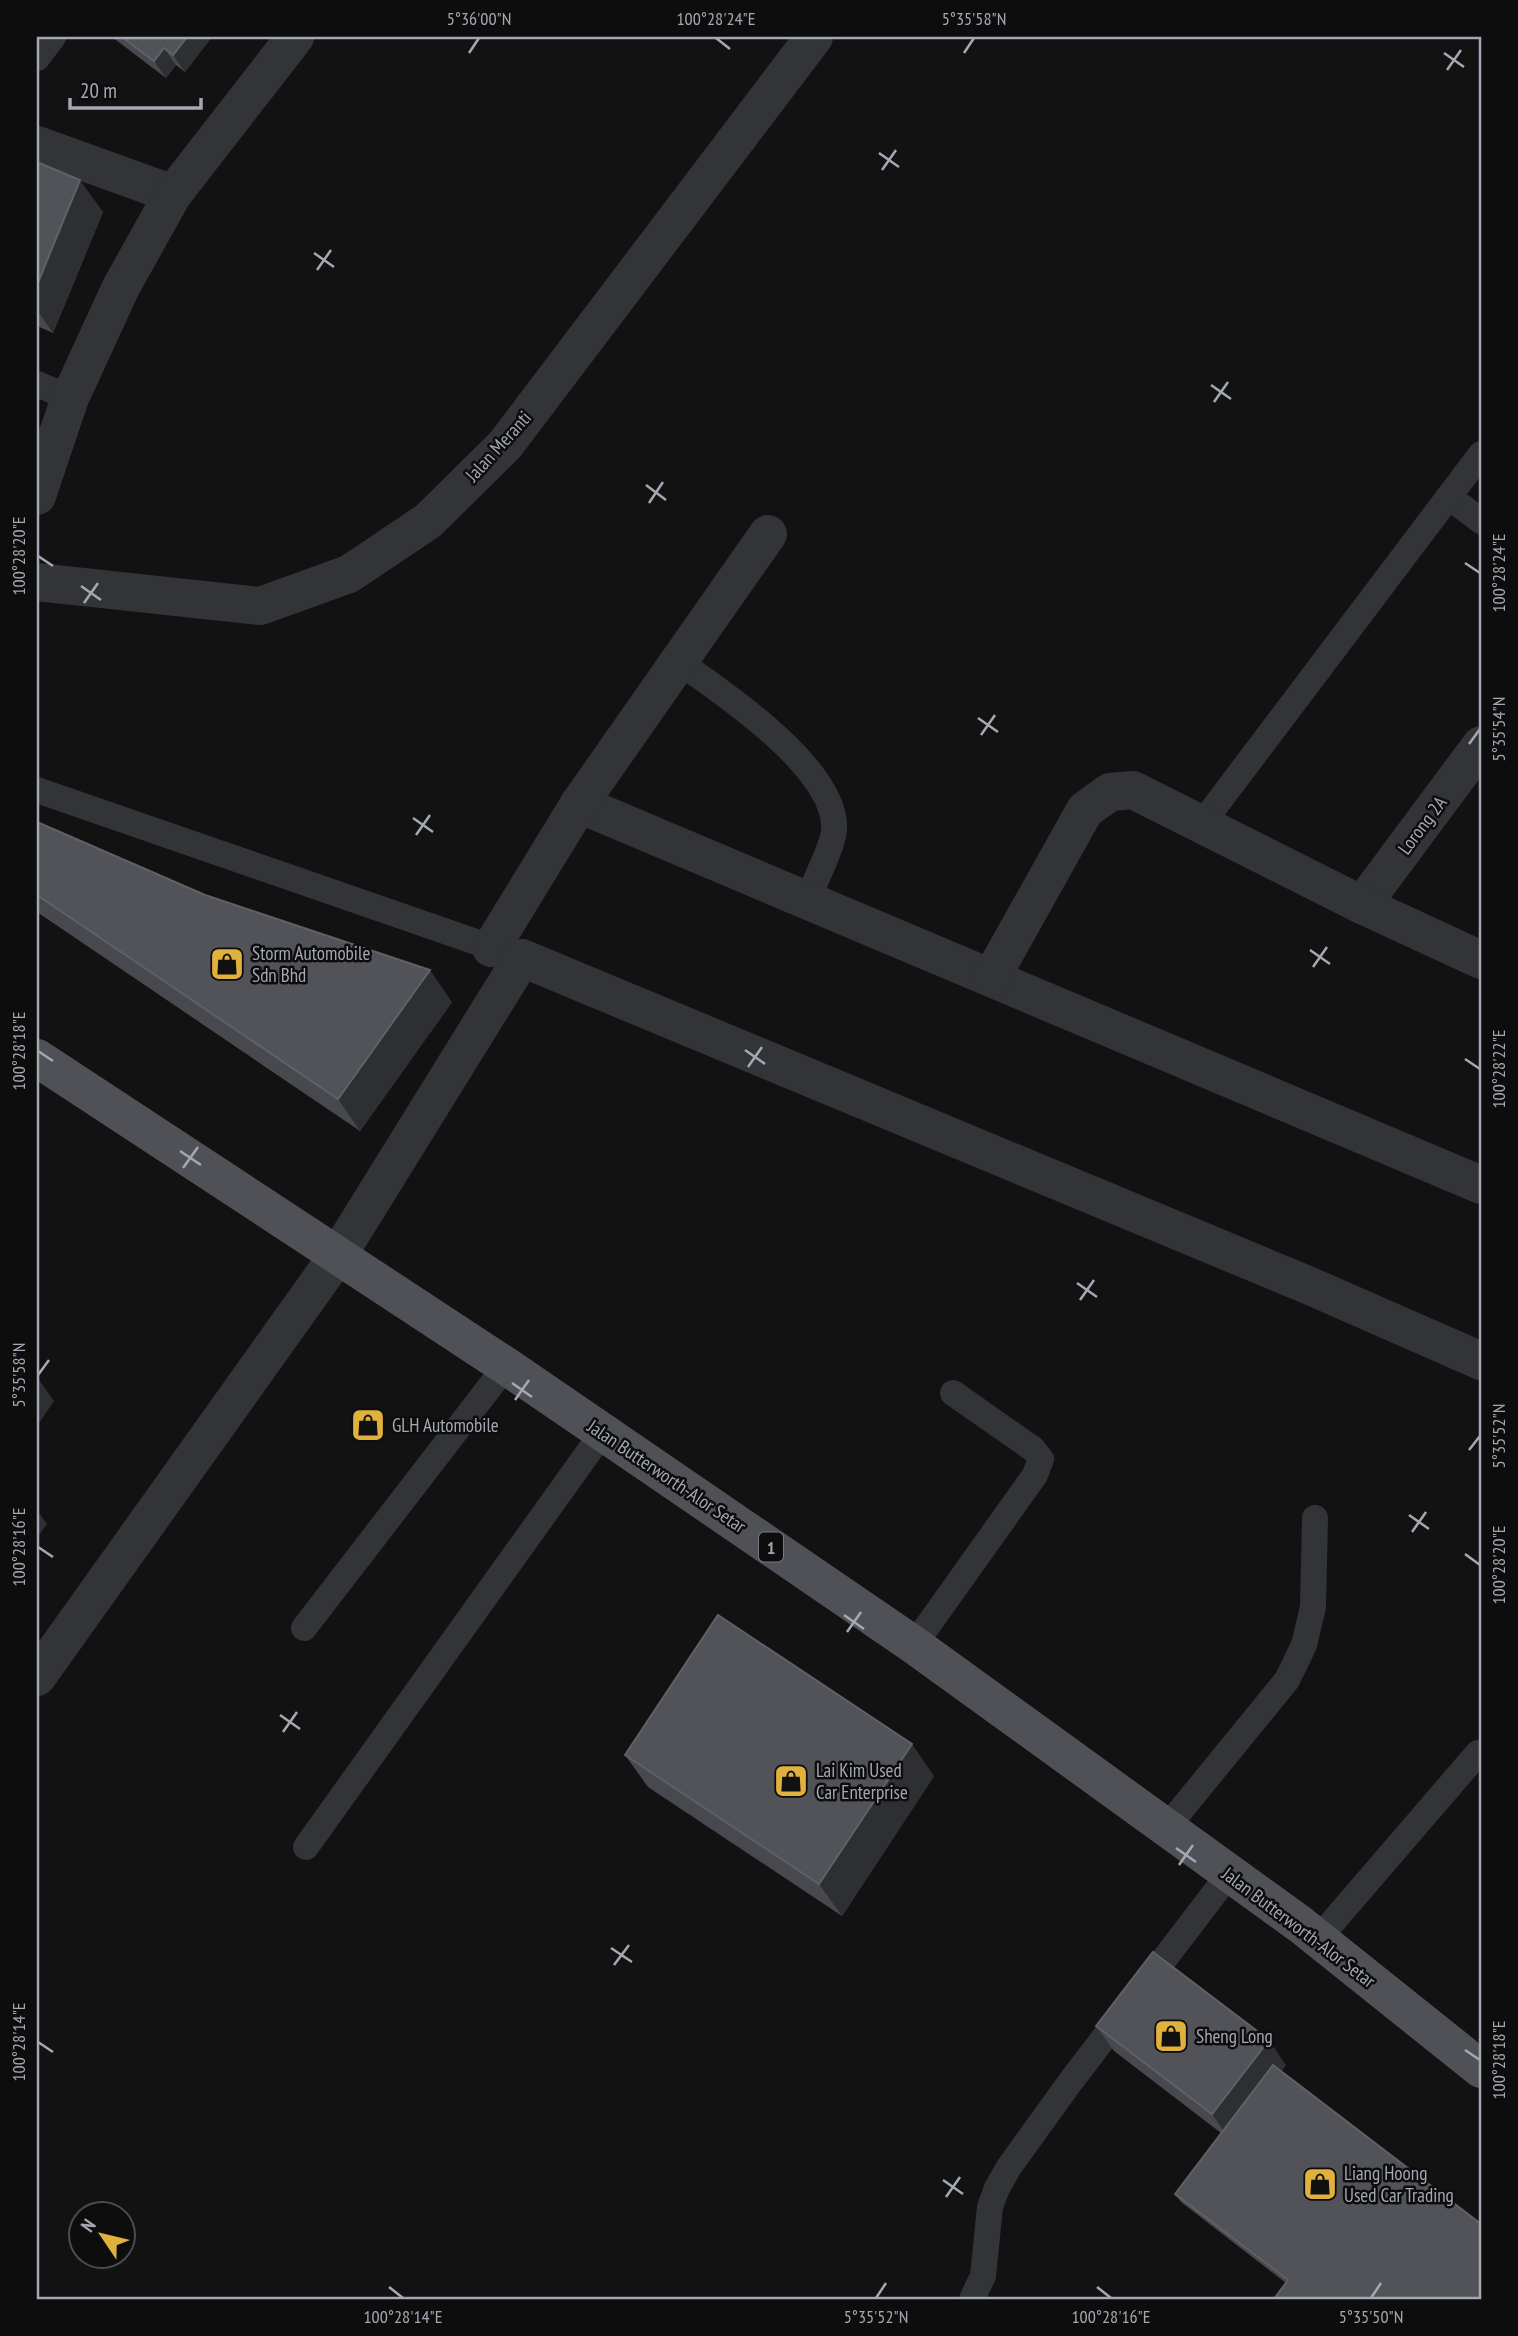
<svg xmlns="http://www.w3.org/2000/svg" width="1518" height="2336" font-family="'PT Sans Narrow',sans-serif">
	<style>
		.lines { fill: none; stroke-linecap: round; stroke-linejoin: round }
		.service { stroke: #333438; stroke-width: 26 }
		.minor { stroke: #333438; stroke-width: 38 }
		.tertiary { stroke: #333438; stroke-width: 38 }
		.primary { stroke: #4f5156; stroke-width: 38 }
		.wall { fill: #48494e }
		.shaded-wall { fill: #2e2f32 }
		.building { fill: #525358; stroke: #5f6166; stroke-width: 2 }
		.ticks { fill: none; stroke: #a4a8b2; stroke-width: 2.5 }
		.labels { text-anchor: middle; dominant-baseline: central; stroke-width: 5; stroke-linejoin: round; paint-order: stroke }
		.shield { fill: #0d0d0e; stroke: #777a81; stroke-width: 2 }
		.shield-label { font-size: 18px; font-weight: bold; fill: #a4a8b2 }
		.street-label { font-size: 19px; fill: #a4a8b2; stroke: #0d0d0e }
		.poi-label { font-size: 19px; fill: #a4a8b2; stroke: #0d0d0e; text-anchor: start }
		.neatline { fill: none; stroke: #a4a8b2; stroke-width: 2.5 }
		.ticks-label { font-size: 18px; text-anchor: middle; fill: #a4a8b2 }
	</style>
	<rect width="100%" height="100%" fill="#121213"/>
	<g class="lines">
		<g class="service">
			<polyline points="37,58 53,37"/>
			<polyline points="37,384 70,398"/>
			<polyline points="1449,497 1481,521"/>
			<path d="M679,662C724,693 838,770 834,830C834,843 813,886 807,900"/>
			<polyline points="37,790 508,953"/>
			<polyline points="1201,825 1481,454"/>
			<polyline points="304,1628 506,1366"/>
			<polyline points="914,1645 1035,1475 1041,1459 1033,1449 953,1393"/>
			<polyline points="1167,1827 1287,1680 1304,1645 1313,1607 1315,1518"/>
			<polyline points="306,1847 603,1432"/>
			<polyline points="1318,1939 1478,1753"/>
			<polyline points="972,2299 983,2276 990,2207 997,2188 1009,2167 1071,2081 1230,1873"/>
		</g>
		<g class="minor">
			<polyline points="37,145 173,194"/>
			<polyline points="37,496 70,398 121,287 173,194 295,37"/>
			<polyline points="37,582 260,606 349,574 428,521 505,445 814,37"/>
			<polyline points="579,804 1481,1185"/>
			<polyline points="1362,905 1481,745"/>
			<polyline points="491,948 579,804 768,534"/>
			<polyline points="991,978 1085,810 1110,792 1133,790 1362,905 1481,960"/>
			<polyline points="37,1677 338,1255"/>
		</g>
		<polyline class="tertiary" points="338,1255 522,958 1310,1286 1481,1361"/>
		<polyline class="primary" points="37,1058 506,1366 914,1645 1301,1925 1481,2069"/>
	</g>
	<g class="wall">
		<polygon points="112,37 209,37 211,38 185,72 176,65 166,78"/>
		<polygon points="37,162 103,212 53,333 37,326"/>
		<polygon points="37,822 452,1002 360,1131 37,912"/>
		<polygon points="625,1755 934,1776 842,1916 648,1787"/>
		<polygon points="1096,2026 1286,2065 1281,2071 1481,2224 1286,2283 1181,2202 1175,2194 1221,2133 1114,2051"/>
	</g>
	<g class="shaded-wall">
		<polygon points="187,37 209,37 211,38 185,72 173,55"/>
		<polygon points="164,48 176,65 166,78 154,61"/>
		<polygon points="80,180 103,212 53,333 37,310 37,285"/>
		<polygon points="430,970 452,1002 360,1131 338,1099"/>
		<polygon points="37,1377 54,1401 37,1426"/>
		<polygon points="37,1510 47,1524 37,1538"/>
		<polygon points="912,1744 934,1776 842,1916 819,1884"/>
		<polygon points="1269,2040 1286,2065 1229,2139 1212,2114"/>
	</g>
	<g class="building">
		<polygon points="122,37 187,37 173,55 164,48 154,61"/>
		<polygon points="37,162 80,180 37,285"/>
		<polygon points="37,822 205,895 430,970 338,1099 37,895"/>
		<polygon points="718,1615 912,1744 819,1884 625,1755"/>
		<polygon points="1153,1952 1269,2040 1212,2114 1096,2026"/>
		<polygon points="1273,2065 1481,2224 1481,2299 1274,2299 1288,2280 1175,2194"/>
	</g>
	<path class="ticks" d="M716,38L730,49M469,53L479,38M964,53L974,38M1444,53L1464,67M1447,70L1461,50M879,153L899,167M882,170L896,150M314,253L334,267M317,270L331,250M1211,385L1231,399M1214,402L1228,382M646,485L666,500M649,503L663,482M38,556L53,566M1465,563L1480,573M81,586L101,600M84,603L98,583M978,718L998,732M981,735L995,715M1469,744L1480,729M413,818L433,832M416,835L430,815M1310,950L1330,964M1313,967L1327,947M745,1050L765,1064M38,1051L53,1061M1465,1059L1480,1069M748,1067L762,1047M180,1151L201,1165M183,1168L198,1147M1077,1283L1097,1297M1080,1300L1094,1280M38,1375L49,1360M512,1383L532,1397M515,1400L529,1380M1469,1450L1480,1436M1409,1515L1429,1529M1412,1532L1426,1512M38,1547L53,1557M1465,1554L1480,1565M844,1615L864,1629M847,1632L861,1612M280,1715L300,1729M283,1732L297,1712M1176,1848L1196,1862M1179,1865L1193,1845M611,1948L632,1962M614,1965L629,1945M38,2042L53,2052M1465,2050L1480,2060M943,2180L963,2194M946,2197L960,2177M389,2287L403,2298M1097,2287L1111,2298M876,2298L886,2283M1371,2298L1381,2283"/>
	<defs>
		<g id="shop-square" transform="scale(1.75)"><rect x="-9" y="-9" width="18" height="18" rx="4" fill="#e0b13d" stroke="#0d0d0e"/><path d="M-5-2.5h2.3a2.7 3.5 0 0 1 5.4 0H5L5.5 6h-11ZM-1.5-2.5h3a1.5 2.3 0 0 0-3 0Z" fill="#111"/></g>
	</defs>
	<g fill-rule="evenodd">
		<use href="#shop-square" x="227" y="964"/>
		<use href="#shop-square" x="368" y="1425"/>
		<use href="#shop-square" x="791" y="1781"/>
		<use href="#shop-square" x="1171" y="2036"/>
		<use href="#shop-square" x="1320" y="2184"/>
	</g>
	<g class="labels">
		<rect class="shield" x="759" y="1532.5" width="24" height="29" rx="5"/>
		<g class="shield-label">
			<text x="771" y="1547">1</text>
		</g>
		<g class="street-label">
			<text transform="translate(498 446) rotate(-48)">Jalan Meranti</text>
			<text transform="translate(1422 825) rotate(-53)">Lorong 2A</text>
			<text transform="translate(667 1476) rotate(34)">Jalan Butterworth-Alor Setar</text>
			<text transform="translate(1299 1927) rotate(37)">Jalan Butterworth-Alor Setar</text>
		</g>
		<g class="poi-label">
			<text x="252" y="953">Storm Automobile<tspan x="252" dy="22">Sdn Bhd</tspan></text>
			<text x="392" y="1425">GLH Automobile</text>
			<text x="816" y="1770">Lai Kim Used<tspan x="816" dy="22">Car Enterprise</tspan></text>
			<text x="1196" y="2036">Sheng Long</text>
			<text x="1344" y="2173">Liang Hoong<tspan x="1344" dy="22">Used Car Trading</tspan></text>
		</g>
	</g>
	<rect width="1518" height="2336" fill="none" stroke="#0d0d0e" stroke-width="77"/>
	<g transform="translate(102 2235) rotate(305)"><circle r="33" fill="#0d0d0e" stroke="#494b50" stroke-width="2"/>
	<path d="M0-5L12 26L0 18L-12 26Z" fill="#e0b13d"/>
	<text y="-10" font-size="19" font-weight="bold" text-anchor="middle" fill="#a4a8b2">N</text>
	</g>
	<path d="M70 98v10h131v-10" fill="none" stroke="#a4a8b2" stroke-width="3.5"/>
	<text x="80" y="98" font-size="21" fill="#a4a8b2" stroke="#0d0d0e" stroke-width="5" paint-order="stroke">20 m</text>
	<rect x="38" y="38" width="1442" height="2260" class="neatline"/>
	<g class="ticks-label">
		<text x="479" y="25">5°36'00"N</text>
		<text x="716" y="25">100°28'24"E</text>
		<text x="974" y="25">5°35'58"N</text>
		<text transform="translate(19 556) rotate(-90)" y="6">100°28'20"E</text>
		<text transform="translate(1499 573) rotate(-90)" y="6">100°28'24"E</text>
		<text transform="translate(1499 729) rotate(-90)" y="6">5°35'54"N</text>
		<text transform="translate(19 1051) rotate(-90)" y="6">100°28'18"E</text>
		<text transform="translate(1499 1069) rotate(-90)" y="6">100°28'22"E</text>
		<text transform="translate(19 1375) rotate(-90)" y="6">5°35'58"N</text>
		<text transform="translate(1499 1436) rotate(-90)" y="6">5°35'52"N</text>
		<text transform="translate(19 1547) rotate(-90)" y="6">100°28'16"E</text>
		<text transform="translate(1499 1565) rotate(-90)" y="6">100°28'20"E</text>
		<text transform="translate(19 2042) rotate(-90)" y="6">100°28'14"E</text>
		<text transform="translate(1499 2060) rotate(-90)" y="6">100°28'18"E</text>
		<text x="403" y="2323">100°28'14"E</text>
		<text x="876" y="2323">5°35'52"N</text>
		<text x="1111" y="2323">100°28'16"E</text>
		<text x="1371" y="2323">5°35'50"N</text>
	</g>
</svg>
